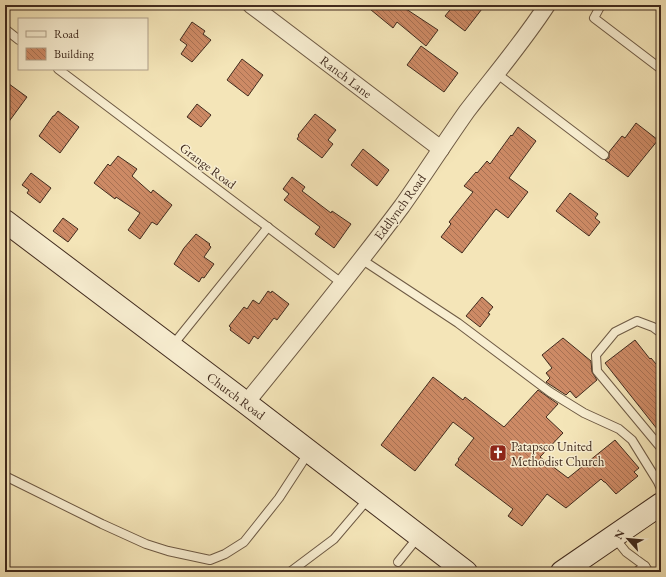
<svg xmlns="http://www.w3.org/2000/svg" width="666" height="577" font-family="'EB Garamond',serif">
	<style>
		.building { fill: url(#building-back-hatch); stroke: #412b1e }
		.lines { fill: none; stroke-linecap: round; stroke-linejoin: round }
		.lane-casing { stroke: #6e5a44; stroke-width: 10 }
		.street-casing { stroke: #6e5a44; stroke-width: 18 }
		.secondary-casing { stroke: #412b1e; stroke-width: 24 }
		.lane { stroke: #f8eed1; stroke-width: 8 }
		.street { stroke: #f8eed1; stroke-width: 16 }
		.secondary { stroke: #f8eed1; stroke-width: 22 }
		.labels { text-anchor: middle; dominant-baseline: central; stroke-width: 3; stroke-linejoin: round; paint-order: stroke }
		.street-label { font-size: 13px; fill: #412b1e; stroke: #f8eed1 }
		.poi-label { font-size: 13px; fill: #412b1e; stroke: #f8eed1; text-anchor: start }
	</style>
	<defs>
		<pattern id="building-back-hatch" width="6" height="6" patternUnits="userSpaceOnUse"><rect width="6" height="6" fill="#cd8a65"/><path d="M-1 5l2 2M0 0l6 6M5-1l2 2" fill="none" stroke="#a87153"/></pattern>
	</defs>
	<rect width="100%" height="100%" fill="#f4e5b8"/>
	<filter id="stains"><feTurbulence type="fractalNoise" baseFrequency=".005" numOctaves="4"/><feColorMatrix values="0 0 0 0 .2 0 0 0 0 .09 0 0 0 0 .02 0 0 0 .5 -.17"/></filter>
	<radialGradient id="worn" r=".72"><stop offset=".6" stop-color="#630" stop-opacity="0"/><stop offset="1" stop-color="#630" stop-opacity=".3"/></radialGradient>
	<g class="building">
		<polygon points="365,5 400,5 438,30 426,46 397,22 393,28"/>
		<polygon points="454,5 485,5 465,31 445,16"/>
		<polygon points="192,22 205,31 203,34 211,40 192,62 181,54 187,45 180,40"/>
		<polygon points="421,46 458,73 444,92 407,65"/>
		<polygon points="242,59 263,75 248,96 227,80"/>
		<polygon points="5,81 27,97 5,127"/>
		<polygon points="197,104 211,115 201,127 187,117"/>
		<polygon points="58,111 79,127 60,153 39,136 53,116 54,116"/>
		<polygon points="315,114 336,130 328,140 333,144 322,158 297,139 299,136 298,135"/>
		<polygon points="636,123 658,140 628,177 605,160 609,158 609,152 622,136 625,138"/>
		<polygon points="518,127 536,141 509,178 528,192 508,218 496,209 462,253 441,237 451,224 449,222 473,192 464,186 476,172 477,173 487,161 490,164 511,135 512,136"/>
		<polygon points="363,149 389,170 377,186 351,165"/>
		<polygon points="118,156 137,169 132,176 151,193 153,190 172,205 157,225 152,222 140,239 128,230 140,213 116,197 115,199 94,183 108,164 110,166"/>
		<polygon points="31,173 51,188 40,203 27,193 29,190 22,185"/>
		<polygon points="292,177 305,187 302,191 331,213 332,211 351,224 334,248 315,234 320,227 284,200 289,194 283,189"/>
		<polygon points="570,193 598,214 595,218 600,222 589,236 556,211"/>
		<polygon points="63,218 78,229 68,242 53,231"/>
		<polygon points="196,234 210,244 209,245 211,247 204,257 214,264 204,278 202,277 199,282 174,264 184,248"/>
		<polygon points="268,291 271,293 272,291 289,304 277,320 274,318 258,339 254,336 249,344 230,330 231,328 229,326 244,307 247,309 253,300 259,304"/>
		<polygon points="482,297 493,307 488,313 490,314 480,327 466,316"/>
		<polygon points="563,338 591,361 592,372 597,380 576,398 570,391 566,395 546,382 550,378 546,373 552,368 542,355"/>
		<polygon points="635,340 650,359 651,358 661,370 661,434 605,363"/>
		<polygon points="433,377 463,400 465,397 504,427 538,390 558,404 546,417 563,433 540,457 568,478 615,440 639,468 634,472 638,476 616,494 605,482 604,482 601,479 566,508 547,494 522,526 508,516 513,509 455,465 459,460 458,459 474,438 453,422 415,471 381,445"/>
	</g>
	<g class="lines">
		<g class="lane-casing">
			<g id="lane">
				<polyline points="601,5 594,18 661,69"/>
				<polyline points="5,29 19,40"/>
				<polyline points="58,69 343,284"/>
				<polyline points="496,73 604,155"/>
				<polyline points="361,259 458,323 550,392 584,413 619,429 632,440 658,482 661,489"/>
				<polyline points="661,333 653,327 637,321 615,332 596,355 597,371 661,448"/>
				<polyline points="172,346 268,227"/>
				<polyline points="5,476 102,524 146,544 168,551 210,560 225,554 244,542 279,498 309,452"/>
				<polyline points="614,537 626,552 645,566"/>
				<polyline points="398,562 419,536"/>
				<polyline points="290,572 334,539 368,499"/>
				<polyline points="636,572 645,566 649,572"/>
			</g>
		</g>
		<g class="street-casing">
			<g id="street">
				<polyline points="251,5 441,149"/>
				<path d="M246,403C299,338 352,273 402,206C424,175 445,142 467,111C494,76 523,42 547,5"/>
			</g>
		</g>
		<g class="secondary-casing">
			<g id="secondary">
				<polyline points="5,221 246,403 466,572"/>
				<polyline points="562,572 661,504"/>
			</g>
		</g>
		<use href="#lane" class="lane"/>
		<use href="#street" class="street"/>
		<use href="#secondary" class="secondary"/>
	</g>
	<defs>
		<g id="church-square" transform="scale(0.9)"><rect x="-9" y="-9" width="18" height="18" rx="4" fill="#8f2418" stroke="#f8eed1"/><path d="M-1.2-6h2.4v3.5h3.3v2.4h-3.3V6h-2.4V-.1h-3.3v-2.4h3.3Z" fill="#fff"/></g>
	</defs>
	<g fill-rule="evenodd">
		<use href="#church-square" x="498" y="453"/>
	</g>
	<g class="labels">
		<g class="street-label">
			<text transform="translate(346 77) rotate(37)">Ranch Lane</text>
			<text transform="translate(208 166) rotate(37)">Grange Road</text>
			<text transform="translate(400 207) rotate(-54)">Eddlynch Road</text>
			<text transform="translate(236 396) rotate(37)">Church Road</text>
		</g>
		<g class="poi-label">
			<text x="511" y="446">Patapsco United<tspan x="511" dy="15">Methodist Church</tspan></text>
		</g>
	</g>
	<rect width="666" height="577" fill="none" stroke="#f4e5b8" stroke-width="20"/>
	<rect x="6" y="6" width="654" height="565" fill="none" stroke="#412b1e" stroke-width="2"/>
	<rect x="10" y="10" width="646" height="557" fill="none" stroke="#412b1e"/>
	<rect x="18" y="18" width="130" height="52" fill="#f8eed1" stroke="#afa089"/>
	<rect x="26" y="31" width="20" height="6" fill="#f8eed1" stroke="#afa089"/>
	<text x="54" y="38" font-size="12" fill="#412b1e">Road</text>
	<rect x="26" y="48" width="20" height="12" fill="url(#building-back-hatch)" stroke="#afa089"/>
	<text x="54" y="58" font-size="12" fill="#412b1e">Building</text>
	<g transform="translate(628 539) rotate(297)" stroke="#f8eed1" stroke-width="3" paint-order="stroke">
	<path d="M0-3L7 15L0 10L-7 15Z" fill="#412b1e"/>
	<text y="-6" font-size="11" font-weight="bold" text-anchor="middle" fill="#412b1e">N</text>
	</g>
	<rect width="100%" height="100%" filter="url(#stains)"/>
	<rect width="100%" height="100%" fill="url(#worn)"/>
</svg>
